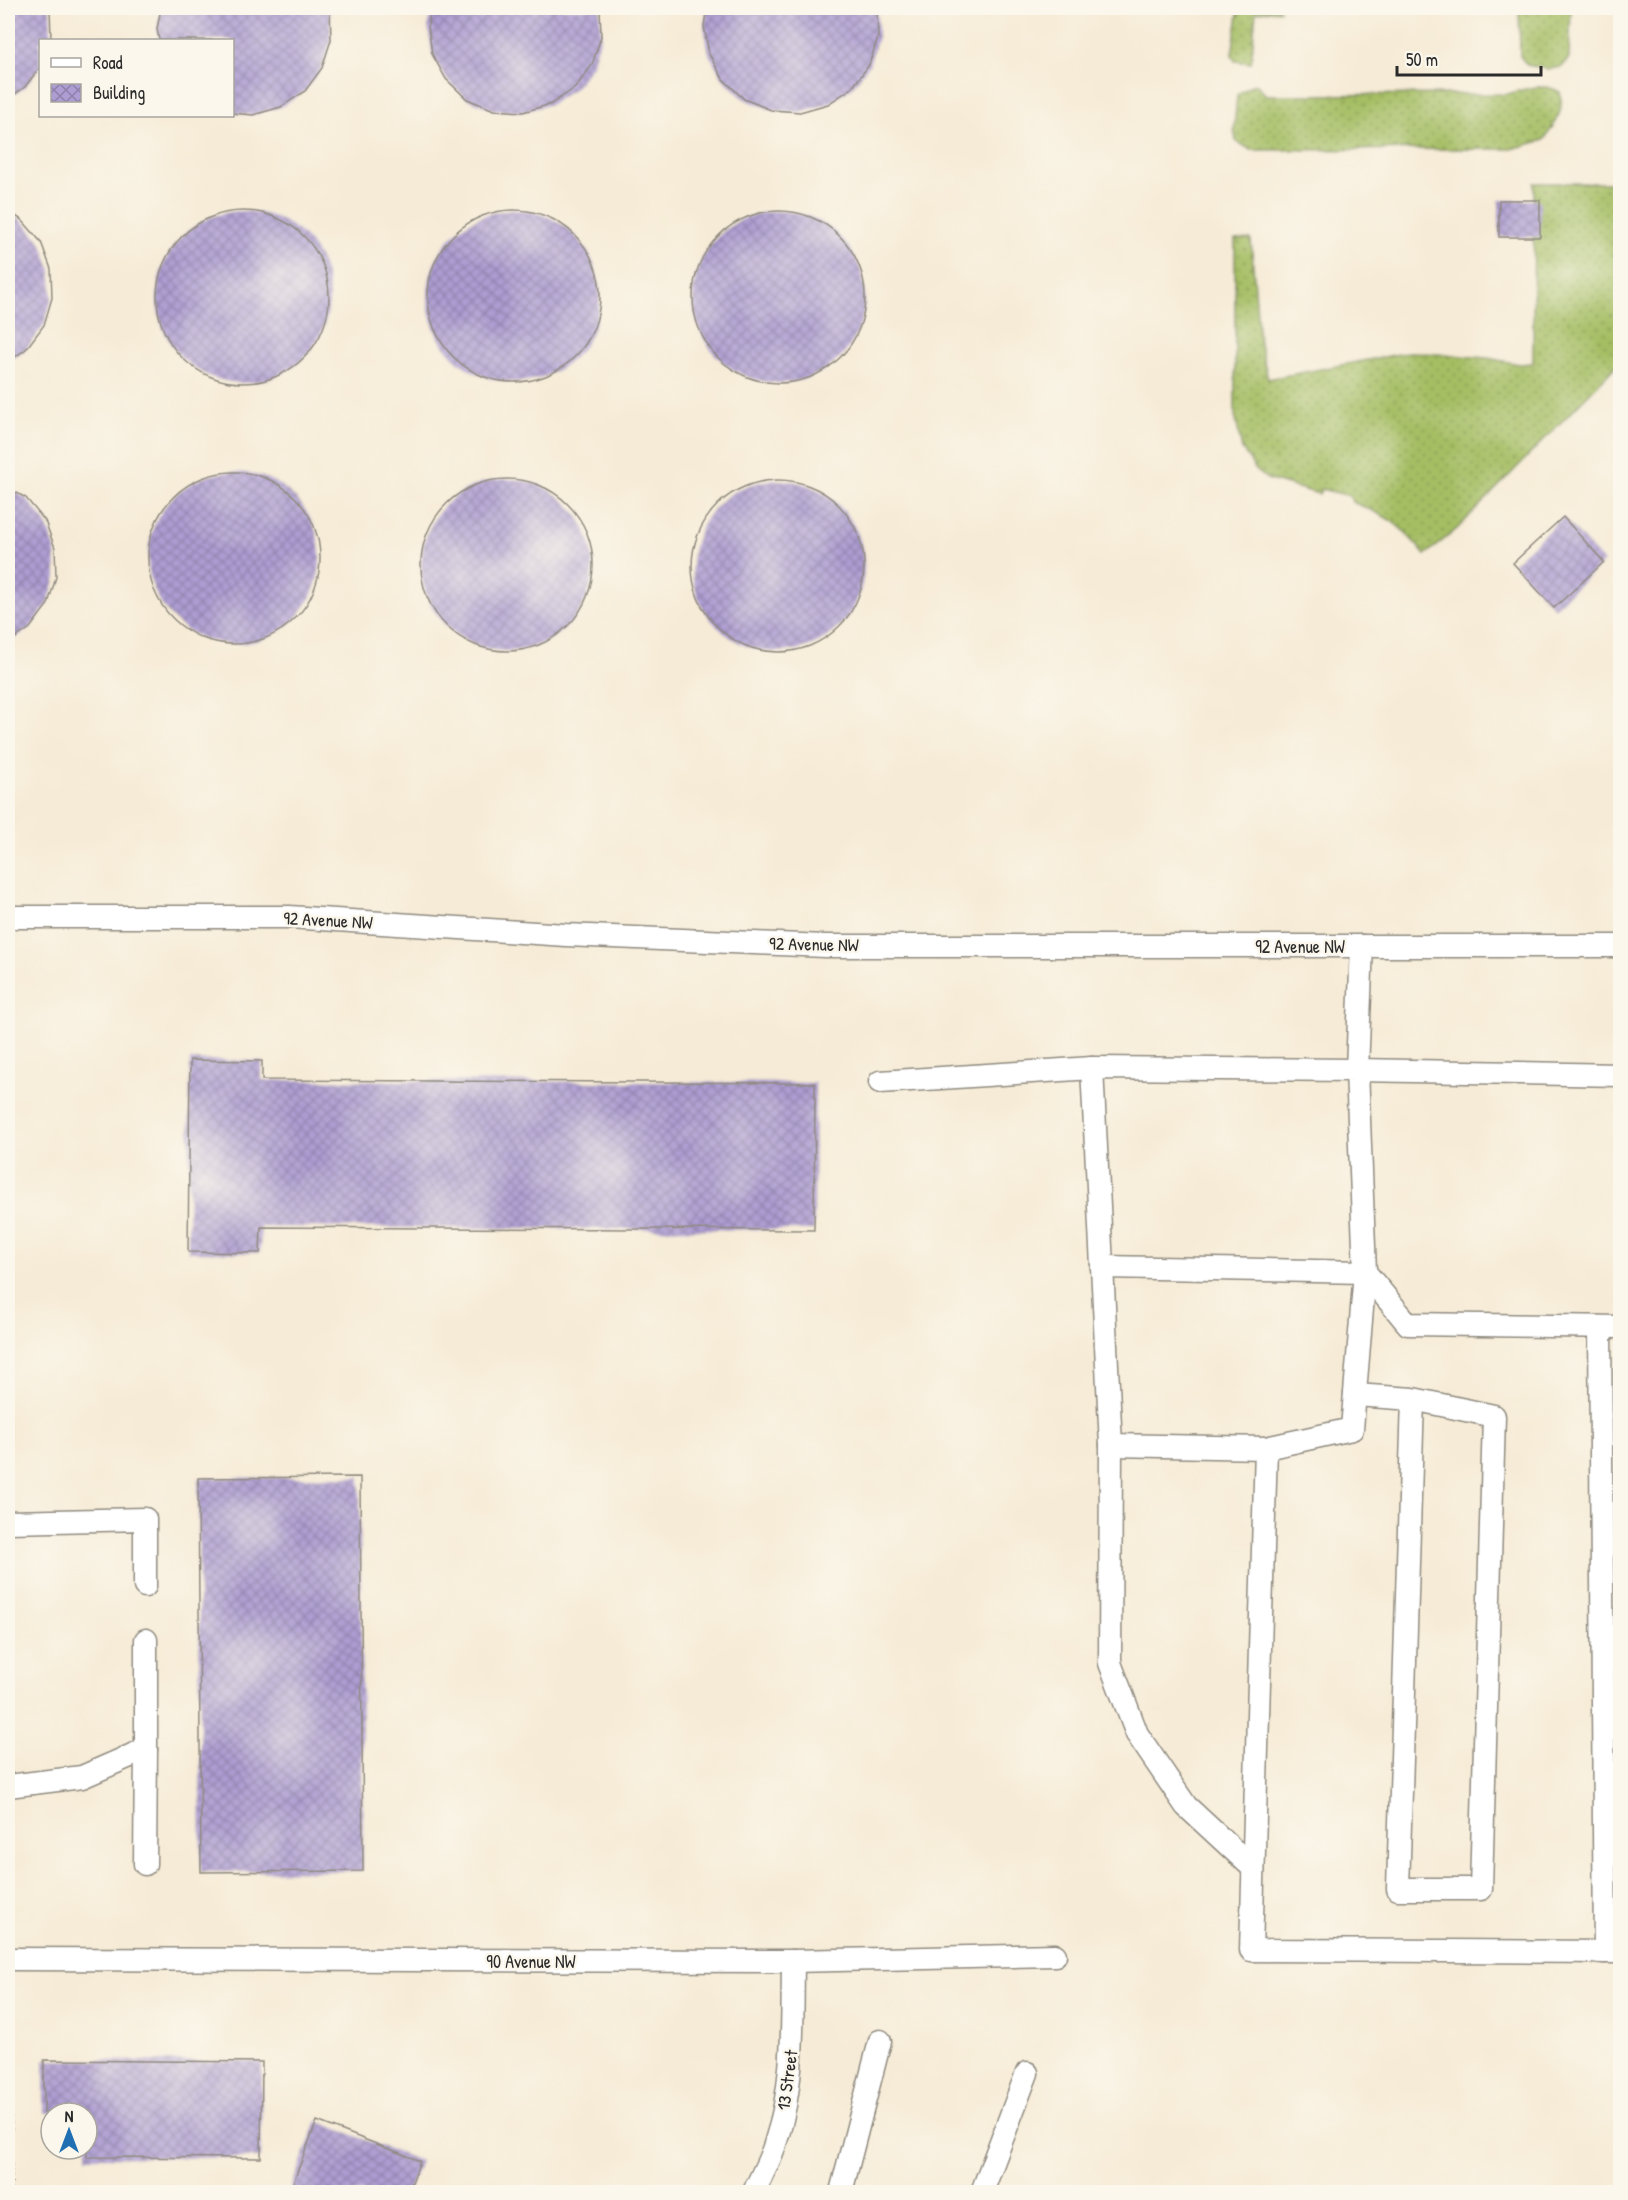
<svg xmlns="http://www.w3.org/2000/svg" width="1628" height="2200" font-family="'Patrick Hand',sans-serif">
	<style>
		.grass { fill: url(#grass-dots); stroke: #687448; stroke-width: 1.5 }
		.building { fill: url(#building-cross-hatch) }
		.lines { fill: none; stroke-linecap: round; stroke-linejoin: round }
		.minor-casing { stroke: #908b80; stroke-width: 25 }
		.path { stroke: #908b80; stroke-width: 4; stroke-dasharray: 1.5 4.5; stroke-linecap: butt }
		.minor { stroke: #fff; stroke-width: 22 }
		.labels { text-anchor: middle; dominant-baseline: central; stroke-width: 5; stroke-linejoin: round; paint-order: stroke }
		.street-label { font-size: 18px; fill: #2b2b2b; stroke: #fbf7ec }
	</style>
	<defs>
		<pattern id="grass-dots" width="8" height="8" patternUnits="userSpaceOnUse" patternTransform="scale(1.5)"><rect width="8" height="8" fill="#a5be64"/><path d="M2 2h.1M6 6h.1" fill="none" stroke="#879b53" stroke-width="1.8" stroke-linecap="round"/></pattern>
		<pattern id="building-cross-hatch" width="8" height="8" patternUnits="userSpaceOnUse" patternTransform="scale(1.5)"><rect width="8" height="8" fill="#ad9dd2"/><path d="M0 0l8 8M0 8l8-8" fill="none" stroke="#8d80ab"/></pattern>
	</defs>
	<rect width="100%" height="100%" fill="#fbf7ec"/>
	<filter id="ink" filterUnits="userSpaceOnUse"><feTurbulence type="fractalNoise" baseFrequency=".0167" numOctaves="2"/><feDisplacementMap in="SourceGraphic" scale="12" xChannelSelector="R" yChannelSelector="G"/><feConvolveMatrix kernelMatrix="1 2 1 2 8 2 1 2 1" color-interpolation-filters="sRGB"/></filter>
	<filter id="wash" filterUnits="userSpaceOnUse"><feTurbulence type="fractalNoise" baseFrequency=".008" numOctaves="4" result="noise"/><feDisplacementMap in="SourceGraphic" scale="24" xChannelSelector="R" yChannelSelector="G"/><feGaussianBlur stdDeviation="1.35" result="paint"/><feColorMatrix in="noise" values="0 0 0 0 0 0 0 0 0 0 0 0 0 0 0 0 0 1.4 0 .05"/><feComposite in="paint" operator="in"/></filter>
	<g filter="url(#wash)">
		<rect width="100%" height="100%" fill="#f6ebd6"/>
		<g class="grass">
			<polygon points="1239,8 1280,8 1280,10 1256,12 1251,63 1235,61 1232,55"/>
			<polygon points="1519,8 1571,8 1569,58 1562,67 1548,69 1527,65 1520,56"/>
			<path d="M1255,83L1266,95L1508,94C1524,89 1545,82 1560,92C1565,112 1555,123 1544,140L1512,149L1251,150L1236,141L1234,130L1237,95Z"/>
			<path d="M1534,183H1620V361L1611,371L1457,529L1425,555C1399,523 1390,517 1352,502L1350,496L1321,489L1319,494L1267,479L1256,470L1242,449L1235,415V240L1251,239L1259,340L1268,379L1410,352L1487,358L1519,364L1533,363Z"/>
		</g>
		<g id="blocks">
			<g class="building">
				<polygon points="8,8 50,8 51,40 40,40 40,67 25,87 8,99"/>
				<polygon points="161,8 330,8 331,40 322,68 305,91 281,107 253,115 232,113 232,40 159,40 157,29"/>
				<polygon points="431,8 600,8 601,37 592,65 575,88 551,104 523,112 494,110 467,99 446,79 432,54 428,26"/>
				<polygon points="707,8 877,8 878,37 869,65 852,88 828,104 800,112 771,110 744,99 723,79 709,54 704,26"/>
				<rect x="1499" y="200" width="41" height="37"/>
				<circle cx="514" cy="296" r="86"/>
				<circle cx="243" cy="297" r="86"/>
				<circle cx="779" cy="297" r="86"/>
				<polygon points="8,211 22,220 41,242 51,269 52,298 44,325 26,349 8,362"/>
				<circle cx="234" cy="558" r="86"/>
				<circle cx="507" cy="565" r="86"/>
				<circle cx="778" cy="566" r="86"/>
				<polygon points="8,488 26,498 45,521 55,548 56,577 48,604 30,628 8,643"/>
				<polygon points="1563,517 1604,562 1554,608 1513,563"/>
				<polygon points="190,1060 262,1061 262,1080 815,1083 814,1230 261,1227 260,1253 188,1252"/>
				<polygon points="360,1477 363,1871 201,1872 198,1478"/>
				<polygon points="44,2060 262,2062 261,2158 87,2157 87,2113 44,2113"/>
				<polygon points="317,2121 420,2161 408,2193 289,2193"/>
			</g>
		</g>
	</g>
	<g filter="url(#ink)">
		<use href="#blocks" fill-opacity="0" stroke="#908b80" stroke-width="1.5"/>
		<g class="lines">
			<g class="minor-casing">
				<g id="minor">
					<polyline points="8,917 289,917 566,935 825,946 1620,946"/>
					<polyline points="1362,946 1357,1070 1092,1068 1111,1445 1266,1448 1352,1429 1365,1272 1357,1070 1620,1075"/>
					<polyline points="880,1082 1092,1068"/>
					<polyline points="1102,1267 1365,1272 1408,1324 1620,1327"/>
					<polyline points="1600,1327 1605,1952"/>
					<polyline points="1355,1395 1413,1399 1398,1889 1481,1889 1494,1416 1413,1399"/>
					<polyline points="1111,1445 1110,1663 1137,1734 1186,1806 1253,1868"/>
					<polyline points="1266,1448 1251,1950 1620,1952"/>
					<polyline points="8,1522 145,1519 145,1586"/>
					<polyline points="146,1640 146,1749"/>
					<polyline points="8,1786 82,1777 146,1749 145,1864"/>
					<polyline points="8,1959 793,1961 1055,1955"/>
					<path d="M754,2192C761,2176 771,2159 776,2141C795,2083 792,2021 793,1961"/>
					<polyline points="841,2192 880,2041"/>
					<polyline points="982,2192 1027,2073"/>
				</g>
			</g>
			<polyline class="path" points="10,1978 11,2192"/>
			<use href="#minor" class="minor"/>
		</g>
	</g>
	<g class="labels">
		<g class="street-label">
			<text transform="translate(328 920) rotate(3)">92 Avenue NW</text>
			<text transform="translate(814 944) rotate(1)">92 Avenue NW</text>
			<text x="1300" y="946">92 Avenue NW</text>
			<text x="531" y="1961">90 Avenue NW</text>
			<text transform="translate(787 2080) rotate(-82)">13 Street</text>
		</g>
	</g>
	<rect width="1628" height="2200" fill="none" stroke="#fbf7ec" stroke-width="30"/>
	<rect x="39" y="39" width="195" height="78" fill="#fbf7ec" stroke="#a8a59f" stroke-width="1.5"/>
	<rect x="51" y="58" width="30" height="9" fill="#ffffff" stroke="#a8a59f" stroke-width="1.5"/>
	<text x="93" y="69" font-size="18" fill="#2b2b2b">Road</text>
	<rect x="51" y="84" width="30" height="18" fill="url(#building-cross-hatch)" stroke="#a8a59f" stroke-width="1.5"/>
	<text x="93" y="99" font-size="18" fill="#2b2b2b">Building</text>
	<g transform="translate(69 2131)"><circle r="28" fill="#fbf7ec" stroke="#a8a59f" stroke-width="1.5"/>
	<path d="M0-4.5L10 22L0 15L-10 22Z" fill="#1f6fb2"/>
	<text y="-9" font-size="16" font-weight="bold" text-anchor="middle" fill="#2b2b2b">N</text>
	</g>
	<path d="M1397 66v9h144v-9" fill="none" stroke="#2b2b2b" stroke-width="3"/>
	<text x="1406" y="66" font-size="18" fill="#2b2b2b" stroke="#fbf7ec" stroke-width="4.5" paint-order="stroke">50 m</text>
</svg>
